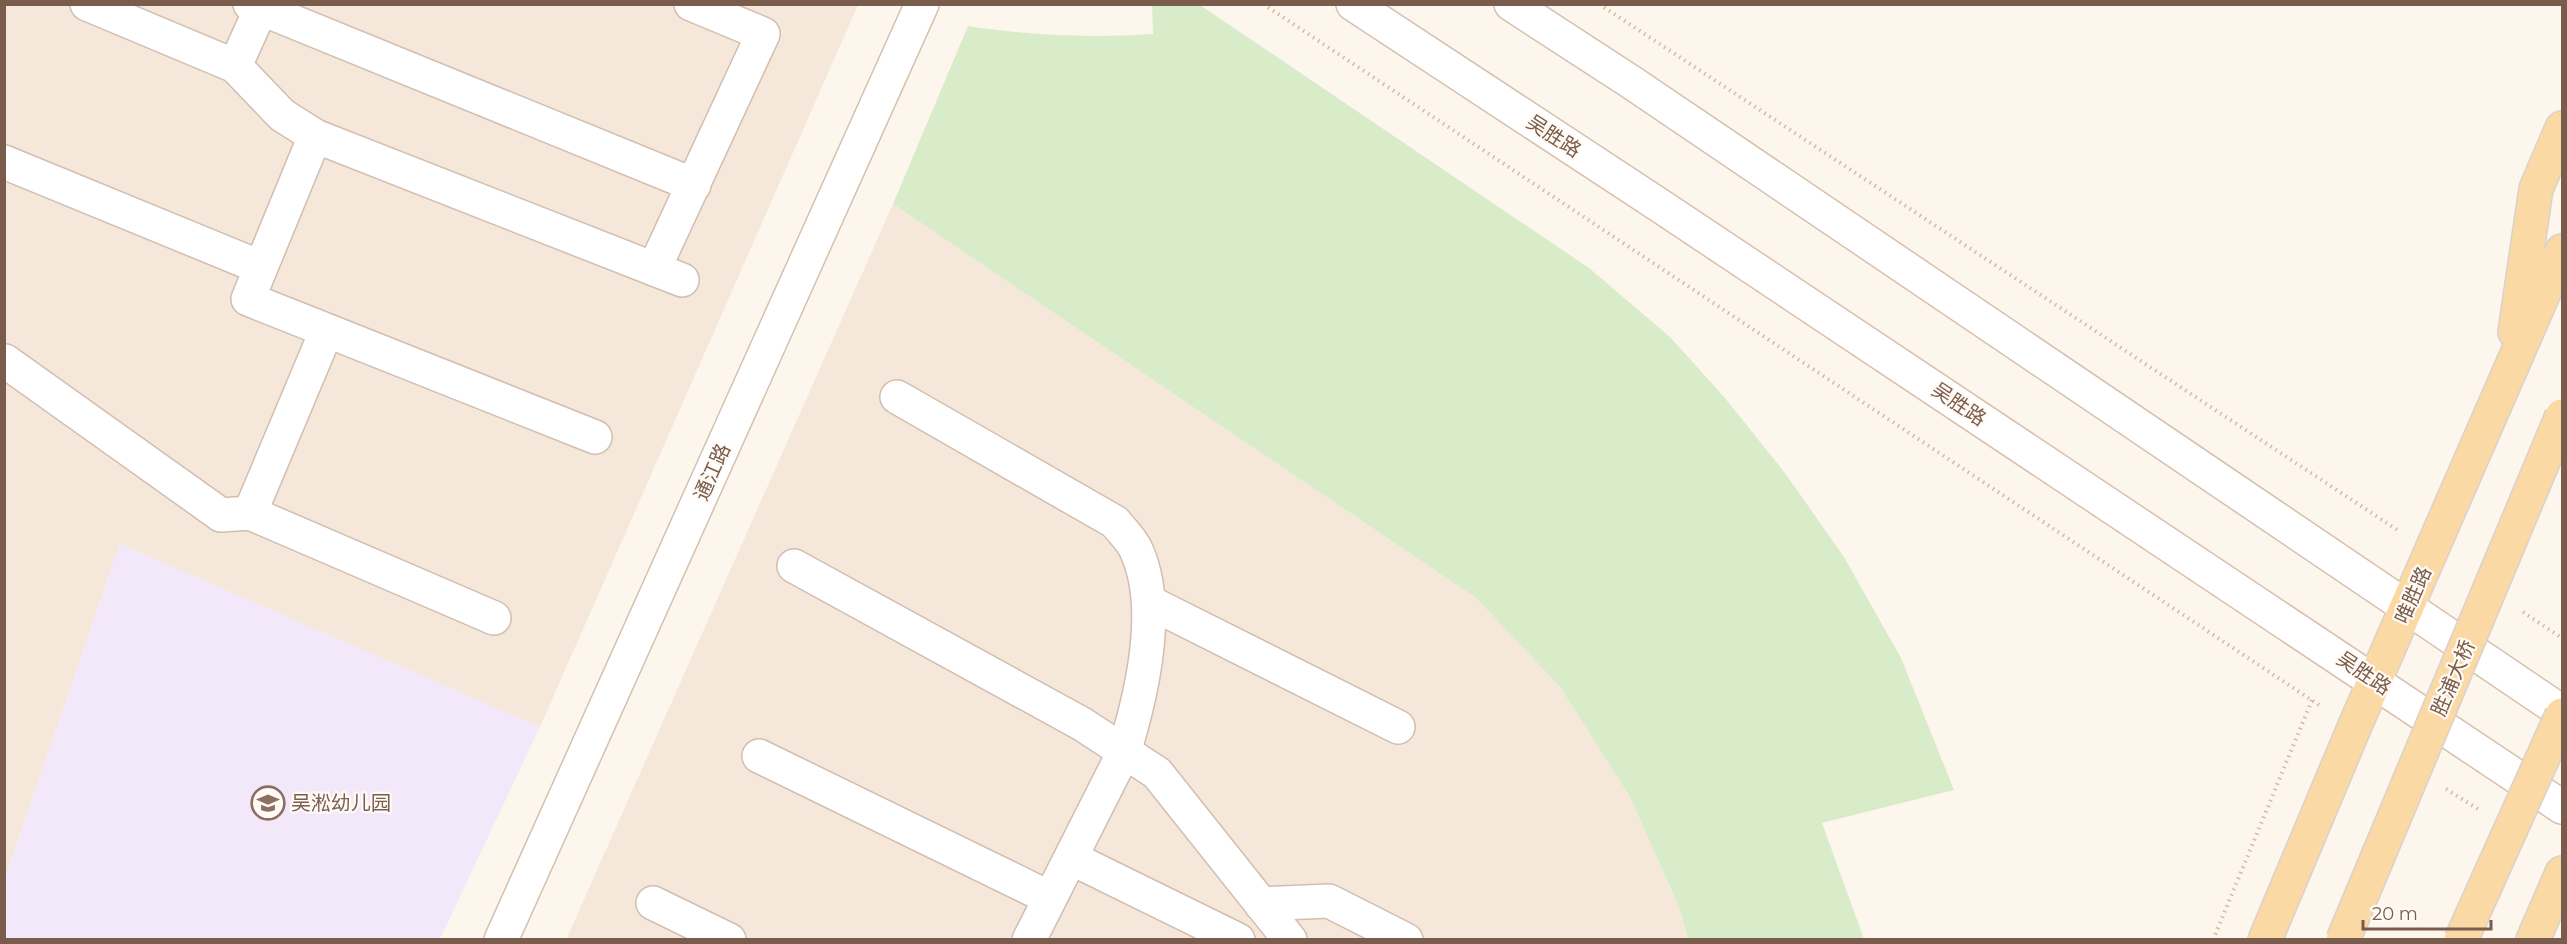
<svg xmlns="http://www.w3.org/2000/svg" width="2567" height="944" font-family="Montserrat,'Noto Sans SC',sans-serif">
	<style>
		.residential { fill: #f5e8da }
		.education { fill: #f3e8fa }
		.green { fill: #d8ecc9 }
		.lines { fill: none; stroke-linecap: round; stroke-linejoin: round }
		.street-casing { stroke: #d1beb0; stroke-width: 36 }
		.secondary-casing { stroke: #d6c0b0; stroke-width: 36 }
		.primary-casing { stroke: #dad1cd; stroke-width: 36 }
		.path { stroke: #d9b8a5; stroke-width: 4; stroke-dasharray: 1.5 4.5; stroke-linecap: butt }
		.street { stroke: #fff; stroke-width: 33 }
		.secondary { stroke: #fff; stroke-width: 33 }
		.primary { stroke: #fbd9a5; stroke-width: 33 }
		.primary-bridge-casing { stroke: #dad1cd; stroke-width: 36; stroke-linecap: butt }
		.primary-bridge { stroke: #fbd9a5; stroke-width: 33 }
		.labels { text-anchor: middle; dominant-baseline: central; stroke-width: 4.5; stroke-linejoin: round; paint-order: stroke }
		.street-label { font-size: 20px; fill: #7a5c4d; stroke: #fffaf3 }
		.education-label { font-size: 20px; fill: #785e54; stroke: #fffaf3; text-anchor: start }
	</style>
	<rect width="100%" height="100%" fill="#fdf6ec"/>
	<g class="residential">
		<polygon points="5,5 858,5 540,727 120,544 5,878"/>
		<polygon points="893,204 1476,598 1560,687 1630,797 1680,909 1688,939 566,940"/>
	</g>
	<polygon class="education" points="120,544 540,727 440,939 5,939 5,878"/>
	<path class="green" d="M1152,5H1200L1589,268L1670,337L1725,398L1785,473L1844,557L1901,658L1954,790L1822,823L1864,939H1688L1680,909L1630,797L1560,687L1476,598L893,204L968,26C1033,36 1088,38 1153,34Z"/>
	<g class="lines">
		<g class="street-casing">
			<g id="street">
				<polyline points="87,4 235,66 282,115 315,136 682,280"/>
				<polyline points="250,4 694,185"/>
				<polyline points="235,66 263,4"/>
				<polyline points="315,136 248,299 595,437"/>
				<polyline points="4,162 260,267"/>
				<polyline points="654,269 763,34 691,4"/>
				<polyline points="4,363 5,361 221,515 250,513 494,618"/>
				<path d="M897,397L1115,522C1122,531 1133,541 1137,552C1162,609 1142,694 1124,752L1029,940"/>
				<polyline points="250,513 326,332"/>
				<polyline points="794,566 1082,724 1157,773 1290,940"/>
				<polyline points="1149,602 1398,727"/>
				<polyline points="759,756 1050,898"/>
				<polyline points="1071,858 1238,940"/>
				<polyline points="653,903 729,940"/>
				<polyline points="1261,904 1329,901 1406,940"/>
			</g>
		</g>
		<g class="secondary-casing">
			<g id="secondary">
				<polyline points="1353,4 1662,207 2562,807"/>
				<polyline points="1511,4 1631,82 2562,712"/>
				<polyline points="501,940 922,4"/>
			</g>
		</g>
		<g class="primary-casing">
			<g id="primary">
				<polyline points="2515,332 2536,189 2562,128"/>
				<polyline points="2265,940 2354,728 2562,251"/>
				<polyline points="2533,940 2562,873"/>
			</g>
		</g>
		<g class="path">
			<polyline points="1263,4 2322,707"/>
			<polyline points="1599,4 2399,531"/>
			<polyline points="2523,612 2562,638"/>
			<polyline points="2446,789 2478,809"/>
			<polyline points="2213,940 2312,700"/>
		</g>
		<use href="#street" class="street"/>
		<use href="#secondary" class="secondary"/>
		<use href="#primary" class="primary"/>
		<g class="primary-bridge-casing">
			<g id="primary-bridge">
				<polyline points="2343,940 2562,416"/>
				<polyline points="2461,940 2562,715"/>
			</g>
		</g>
		<use href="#primary-bridge" class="primary-bridge"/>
	</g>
	<defs>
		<g id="school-ring" transform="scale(1.725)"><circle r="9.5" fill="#fffaf3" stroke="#8d6e63" stroke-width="1.5"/><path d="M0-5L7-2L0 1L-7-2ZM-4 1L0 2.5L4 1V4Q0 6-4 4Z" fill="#8d6e63"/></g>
	</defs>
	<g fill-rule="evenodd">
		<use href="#school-ring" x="268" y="803"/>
	</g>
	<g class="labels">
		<g class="street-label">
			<text transform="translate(1554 136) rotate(33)">吴胜路</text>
			<text transform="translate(1959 404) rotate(34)">吴胜路</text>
			<text transform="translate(712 472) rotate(-66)">通江路</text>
			<text transform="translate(2413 595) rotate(-66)">唯胜路</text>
			<text transform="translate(2364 673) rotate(34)">吴胜路</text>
			<text transform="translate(2453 678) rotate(-67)">胜浦大桥</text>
		</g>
		<g class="education-label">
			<text x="291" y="803">吴淞幼儿园</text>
		</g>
	</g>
	<rect width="2567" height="944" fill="none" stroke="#7a5c4d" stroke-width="12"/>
	<path d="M2363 920v9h128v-9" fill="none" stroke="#7a5c4d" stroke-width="3"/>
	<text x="2372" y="920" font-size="18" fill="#7a5c4d" stroke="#fffaf3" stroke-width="4.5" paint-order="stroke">20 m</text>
</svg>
